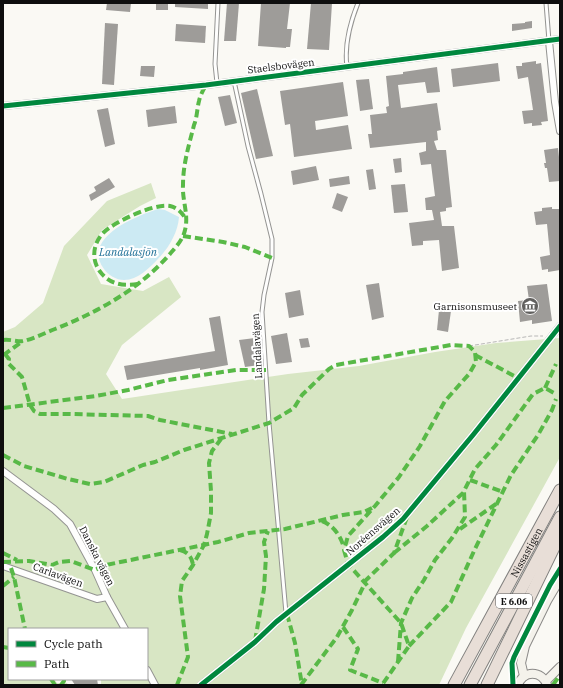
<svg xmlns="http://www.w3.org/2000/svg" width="563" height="688" font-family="'IBM Plex Serif',serif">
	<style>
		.forest { fill: #d8e6c4 }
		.water { fill: #cceaf3 }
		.building { fill: #9e9c99 }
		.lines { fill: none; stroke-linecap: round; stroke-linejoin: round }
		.lane-casing { stroke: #949492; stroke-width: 5 }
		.street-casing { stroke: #949492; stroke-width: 8 }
		.secondary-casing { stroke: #8b8a88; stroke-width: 10 }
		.highway-casing { stroke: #82817f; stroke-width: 13 }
		.path { stroke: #b8b8b7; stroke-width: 1; stroke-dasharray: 4 2; stroke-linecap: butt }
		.lane { stroke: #fefefd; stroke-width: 3 }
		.street { stroke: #fefefd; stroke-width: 6 }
		.secondary { stroke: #f4f2eb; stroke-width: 8 }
		.highway { stroke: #e8ded7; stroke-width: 11 }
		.quiet { stroke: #58b947; stroke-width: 4; stroke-dasharray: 8 4; stroke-linecap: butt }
		.cycleway-casing { stroke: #fff; stroke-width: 8 }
		.cycleway { stroke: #00873e; stroke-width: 5 }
		.labels { text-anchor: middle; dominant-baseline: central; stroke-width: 4; stroke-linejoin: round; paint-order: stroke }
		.shield { fill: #fff; stroke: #565656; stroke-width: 1 }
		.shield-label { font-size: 9px; font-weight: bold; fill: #0e0e0e }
		.street-label { font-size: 10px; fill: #0e0e0e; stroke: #fff }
		.poi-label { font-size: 10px; fill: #0e0e0e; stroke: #fff; text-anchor: end }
		.water-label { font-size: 11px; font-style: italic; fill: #207097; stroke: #fff }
	</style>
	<rect width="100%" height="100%" fill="#faf9f4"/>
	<polygon class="forest" points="151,183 156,198 140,206 102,230 87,255 101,284 143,291 169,277 181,297 122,345 106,374 122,399 288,374 359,366 435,352 496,343 560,338 560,457 466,628 439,685 101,685 101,679 147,679 147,629 9,629 9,679 54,679 57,683 67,683 68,685 3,685 3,332 15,327 43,303 64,246 107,201"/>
	<path class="water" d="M158,209L165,210L179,217C178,233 168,249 157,260C149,268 138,280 124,280C116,280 108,275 104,269C81,238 136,216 158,209Z"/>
	<g class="building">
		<polygon points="107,3 131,3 130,12 106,10"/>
		<rect x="156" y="3" width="12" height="7"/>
		<polygon points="175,3 208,3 208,9 175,7"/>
		<polygon points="227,3 239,3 236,41 224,41"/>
		<polygon points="261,3 290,3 287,29 292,29 290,47 286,47 286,48 258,46"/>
		<polygon points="311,3 332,3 329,50 307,49"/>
		<polygon points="532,21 532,28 512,31 512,24 525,23 525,22"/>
		<polygon points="105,23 118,24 114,85 102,84"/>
		<polygon points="176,24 206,26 205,43 175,41"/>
		<polygon points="536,61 536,64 541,63 548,121 541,122 542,125 532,126 532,123 524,124 522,111 533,110 528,77 518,79 516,66 522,66 522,63"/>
		<polygon points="498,63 500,81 453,87 451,69"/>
		<polygon points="141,66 155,66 154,77 140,76"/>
		<polygon points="437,67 440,92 427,93 425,82 398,85 401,108 437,103 441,130 437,131 438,140 434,141 437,150 446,150 452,207 446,208 446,211 440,212 442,226 454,226 459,268 442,271 439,240 423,241 423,245 412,246 409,223 434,220 432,210 426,210 425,198 435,196 431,164 421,165 419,153 426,151 426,142 370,148 368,134 372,134 370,115 387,113 386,107 389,106 386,76 403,74 403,72"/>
		<polygon points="369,79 373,109 360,111 356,80"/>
		<polygon points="343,82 348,116 315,121 316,130 348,125 352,149 294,157 290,124 285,125 280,91"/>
		<polygon points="257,89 273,156 256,159 241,93"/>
		<polygon points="230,95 237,123 225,126 218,97"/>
		<polygon points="175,106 177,123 148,127 146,110"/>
		<polygon points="108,108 115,144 105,147 97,110"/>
		<polygon points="558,148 560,166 560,181 549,182 547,168 545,168 544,163 546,163 544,150"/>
		<polygon points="401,158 402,172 395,173 393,159"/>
		<polygon points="316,166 319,180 293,185 291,171"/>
		<polygon points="373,169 376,189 369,190 366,170"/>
		<polygon points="349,176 350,184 330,187 329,179"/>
		<polygon points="109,178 115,187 91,201 89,195 96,191 94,187"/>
		<polygon points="405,184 408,212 394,213 391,185"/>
		<polygon points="337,193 348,197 342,212 332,208"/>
		<polygon points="552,207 552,209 560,209 560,270 548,272 548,269 542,270 540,257 550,255 547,224 536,225 534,212 542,211 542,208"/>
		<polygon points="379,283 384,317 372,320 366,285"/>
		<polygon points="547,284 552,321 532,324 532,320 520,322 518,301 529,300 527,286"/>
		<polygon points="300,290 304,315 289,318 285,293"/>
		<polygon points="439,310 451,311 448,332 437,330"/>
		<polygon points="220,316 228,365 200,370 200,368 127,380 124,366 215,351 209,318"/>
		<polygon points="287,333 292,362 276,364 271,336"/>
		<polygon points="255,338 260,365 245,367 239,340"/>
		<polygon points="308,338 310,347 301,348 299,339"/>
		<polygon points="71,679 97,679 98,685 75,685"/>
	</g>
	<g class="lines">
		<g class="lane-casing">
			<g id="lane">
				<polyline points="546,3 549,41"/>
				<path d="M347,67C344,45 350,23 358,3"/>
				<polyline points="234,81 248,146 261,194 272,239 272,258 264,295 262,312 269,423 286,613"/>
				<polyline points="217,83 215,64 218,3"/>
			</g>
		</g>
		<g class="street-casing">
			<g id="street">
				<polyline points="549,41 555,102 560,131"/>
				<polyline points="3,106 206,85 560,39"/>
				<polyline points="3,471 54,509 70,524 95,570 107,597 125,629"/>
				<polyline points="3,566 97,599 107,597"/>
				<polyline points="147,670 155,685"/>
				<polyline points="201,685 255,642 276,622 383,537 403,519 473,435 560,326"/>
			</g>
		</g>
		<g class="secondary-casing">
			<g id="secondary">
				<polyline points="524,676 521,663 525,646 547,601 560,579"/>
				<polyline points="546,681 560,667"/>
				<path d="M518,685C523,670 542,670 547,685"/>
			</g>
		</g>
		<g class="highway-casing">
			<g id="highway">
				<path id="s1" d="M454,685L560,490"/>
				<polyline points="470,685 560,517"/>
				<polyline points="487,685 560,535"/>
			</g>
		</g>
		<polyline class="path" points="469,346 531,336 543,336"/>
		<use href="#lane" class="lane"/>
		<use href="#street" class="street"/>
		<use href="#secondary" class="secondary"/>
		<use href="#highway" class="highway"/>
		<g class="quiet">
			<polyline points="183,236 223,242 245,247 272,258"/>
			<path d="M138,284C124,286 112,285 102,274C91,262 92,245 103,233C114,222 154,203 170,206C178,208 182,213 186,219"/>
			<path d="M3,340C10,339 18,342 24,341C35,338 45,333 55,329C98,312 138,290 169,255C175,248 183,240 185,230C189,215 182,200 183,185C183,164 189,145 194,125C197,118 197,109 199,101C200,96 203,90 206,85"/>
			<polyline points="3,354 5,354 23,341"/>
			<polyline points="5,354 9,359 8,363 22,377 30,405 34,411 40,414 70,414 148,416 160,420 232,434"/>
			<polyline points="475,355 518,378"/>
			<polyline points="545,388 556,364"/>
			<polyline points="3,408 96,396 128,390 168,380 236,370 266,370"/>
			<polyline points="3,455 24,466 68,479 90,484 104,482 143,465 155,462 184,450 269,423 294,408 302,395 329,369 336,365 451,345 469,346 475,352 476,362 469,374 445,401 420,446 399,477 375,506 348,536 344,550 348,564 401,623 409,646 382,685"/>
			<polyline points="470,480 503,492"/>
			<path d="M322,521C333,525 341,536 344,548"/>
			<polyline points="460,529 496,504"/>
			<path d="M180,550C188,552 192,557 193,565"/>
			<polyline points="3,553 17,560"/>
			<polyline points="394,553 427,526 464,492"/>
			<polyline points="3,562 29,561 52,565 59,562 71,561 95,570 106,565 218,542 249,533 285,529 343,515 364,512 372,508"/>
			<polyline points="11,568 14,577 25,629"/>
			<polyline points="364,582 394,553 407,517"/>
			<polyline points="3,586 14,577"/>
			<polyline points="287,614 295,643 302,685"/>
			<polyline points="343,627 358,649 350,670 383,683"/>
			<polyline points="255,641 264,589 266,556 264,542 268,531"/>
			<polyline points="409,646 451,602 474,551 511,475 538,435 552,410 556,399"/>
			<polyline points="3,647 9,648"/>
			<polyline points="398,662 401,623 412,598 424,580 435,560 452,538 465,517 464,491 475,469 496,445 533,394 545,388 556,394"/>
			<polyline points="51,679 55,685"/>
			<polyline points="61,685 64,681 64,679"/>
			<polyline points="177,685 188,657 180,596 182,581 193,565 204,545 207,534 211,513 211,491 209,463 212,451 221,439"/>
			<polyline points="301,685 337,637 352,610 365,583"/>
			<polyline points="553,685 560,675"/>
		</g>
		<g class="cycleway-casing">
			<g id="cycleway">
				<polyline points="3,106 206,85 560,39"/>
				<polyline points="201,685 255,642 276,622 383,537 403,519 473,435 560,326"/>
				<polyline points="513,685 512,663 514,657 550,585 560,569"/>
			</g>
		</g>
		<use href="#cycleway" class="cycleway"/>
	</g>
	<defs>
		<g id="museum-disc" transform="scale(0.9)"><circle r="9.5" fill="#61605e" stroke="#fff"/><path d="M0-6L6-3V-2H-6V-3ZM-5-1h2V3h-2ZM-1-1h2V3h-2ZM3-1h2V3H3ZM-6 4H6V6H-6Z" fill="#fff"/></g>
	</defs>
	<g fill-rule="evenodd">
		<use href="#museum-disc" x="530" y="306"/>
	</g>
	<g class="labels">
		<rect class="shield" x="496" y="594" width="36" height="14" rx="3"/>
		<g class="shield-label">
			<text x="514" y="601">E 6.06</text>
		</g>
		<g class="street-label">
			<text transform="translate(281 66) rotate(-7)">Staelsbovägen</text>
			<text transform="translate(257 346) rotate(-93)">Landalavägen</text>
			<text transform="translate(373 531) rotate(-41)">Noréensvägen</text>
			<text stroke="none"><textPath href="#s1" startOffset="151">Nissastigen</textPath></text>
			<text transform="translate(97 556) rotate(63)">Danska vägen</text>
			<text transform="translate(58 575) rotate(20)">Carlavägen</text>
		</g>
		<g class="poi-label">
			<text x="517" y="306">Garnisonsmuseet</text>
		</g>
		<g class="water-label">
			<text x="128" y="252">Landalasjön</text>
		</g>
	</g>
	<rect width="563" height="688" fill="none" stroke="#0e0e0e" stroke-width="8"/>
	<rect x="8" y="628" width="140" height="52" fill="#ffffff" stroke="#9f9f9f"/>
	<rect x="16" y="641" width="20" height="6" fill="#00873e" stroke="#9f9f9f"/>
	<text x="44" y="648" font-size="12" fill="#0e0e0e">Cycle path</text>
	<rect x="16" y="661" width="20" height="6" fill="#58b947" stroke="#9f9f9f"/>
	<text x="44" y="668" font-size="12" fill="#0e0e0e">Path</text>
</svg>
